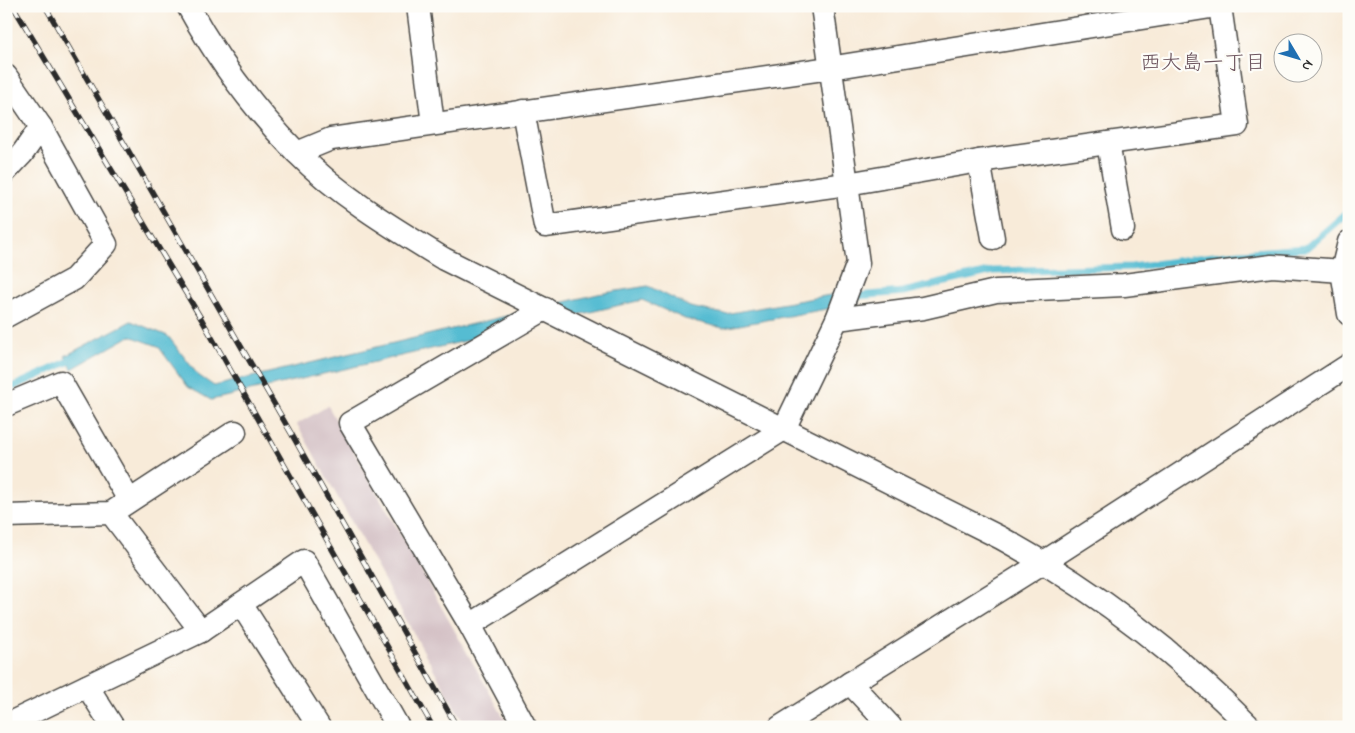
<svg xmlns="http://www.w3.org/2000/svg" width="1355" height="733" font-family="'Indie Flower','Klee One',sans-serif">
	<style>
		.industrial { fill: #d2bec3 }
		.water { fill: #55bcd2; stroke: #40747e }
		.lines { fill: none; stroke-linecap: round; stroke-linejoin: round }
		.stream { stroke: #55bcd2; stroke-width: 7 }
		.minor-casing { stroke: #4a4845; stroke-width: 25 }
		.minor { stroke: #fff; stroke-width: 22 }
		.rail-casing { stroke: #2b2b2b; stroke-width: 5.5 }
		.rail { stroke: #fdfcf7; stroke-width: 4; stroke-dasharray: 11; stroke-linecap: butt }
		.labels { text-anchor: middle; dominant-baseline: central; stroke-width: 4.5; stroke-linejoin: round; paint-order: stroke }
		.neighbourhood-label { font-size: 21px; fill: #6a525c; stroke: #fdfcf7 }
	</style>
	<rect width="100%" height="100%" fill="#fdfcf7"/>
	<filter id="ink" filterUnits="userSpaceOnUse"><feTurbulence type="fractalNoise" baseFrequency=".02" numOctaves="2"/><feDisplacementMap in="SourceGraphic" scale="10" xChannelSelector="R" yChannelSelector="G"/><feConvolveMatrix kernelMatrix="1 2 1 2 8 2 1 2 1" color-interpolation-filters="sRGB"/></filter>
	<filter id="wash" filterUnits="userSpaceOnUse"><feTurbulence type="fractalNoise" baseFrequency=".0096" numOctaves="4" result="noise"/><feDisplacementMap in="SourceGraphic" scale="20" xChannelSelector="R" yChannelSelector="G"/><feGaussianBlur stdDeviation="1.12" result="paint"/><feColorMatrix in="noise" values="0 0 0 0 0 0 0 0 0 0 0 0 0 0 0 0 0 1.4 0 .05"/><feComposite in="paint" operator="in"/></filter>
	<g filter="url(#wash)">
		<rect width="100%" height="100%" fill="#f8ebd9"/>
		<polygon class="industrial" points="328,406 509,727 466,727 297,424"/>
		<polygon class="water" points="648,286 690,307 725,314 858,290 859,303 723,328 685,319 642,300 211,400 188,387 158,346 130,336 72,369 65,356 131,321 168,336 198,375 214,386 598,294"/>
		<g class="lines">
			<g class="stream">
				<polyline points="858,296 903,292 993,271 1132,267 1228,254 1306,248 1349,211"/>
				<polyline points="6,390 76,358"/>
			</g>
		</g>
	</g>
	<g filter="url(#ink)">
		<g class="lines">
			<g class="minor-casing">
				<g id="minor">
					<path d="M188,6C217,59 254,109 296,152C338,195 393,228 444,259L1001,538C1093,589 1176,651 1250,727"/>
					<polyline points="418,6 433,124"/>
					<polyline points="6,76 41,127 106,244 74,279 6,316"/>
					<polyline points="523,111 545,226 847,184 979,161 1237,125 1220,6"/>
					<polyline points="1108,143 1123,229"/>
					<polyline points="297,153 331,139 830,68 1217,6"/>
					<polyline points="979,161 993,238"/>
					<polyline points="6,171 22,154 41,127"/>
					<polyline points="1349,242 1342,271 1349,314"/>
					<polyline points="837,319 923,308 996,291 1124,285 1272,266 1342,271"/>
					<polyline points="6,405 61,382 129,500"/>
					<polyline points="111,513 201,631"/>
					<polyline points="6,516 111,513 235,432"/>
					<polyline points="241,604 319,727"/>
					<polyline points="470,625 784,429 837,319 858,263 822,6"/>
					<polyline points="850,683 891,727"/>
					<polyline points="87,686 113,727"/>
					<polyline points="6,725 201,631 304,561 398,727"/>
					<polyline points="525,727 470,625 350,423 545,309"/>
					<polyline points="780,727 1044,562 1349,365"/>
				</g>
			</g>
			<use href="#minor" class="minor"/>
			<g class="rail-casing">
				<g id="rail">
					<polyline points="13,6 202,320 433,727"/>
					<polyline points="45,6 291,433 457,727"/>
				</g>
			</g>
			<use href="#rail" class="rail"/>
		</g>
	</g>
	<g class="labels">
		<g class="neighbourhood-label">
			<text x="1203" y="64">西大島一丁目</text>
		</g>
	</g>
	<rect width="1355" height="733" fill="none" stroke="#fdfcf7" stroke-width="25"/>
	<g transform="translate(1298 58) rotate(128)"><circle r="24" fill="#fdfcf7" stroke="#a9a8a5"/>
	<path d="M0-4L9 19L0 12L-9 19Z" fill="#1f6fb2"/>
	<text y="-8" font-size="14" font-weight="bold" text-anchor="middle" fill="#2b2b2b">N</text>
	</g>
</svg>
